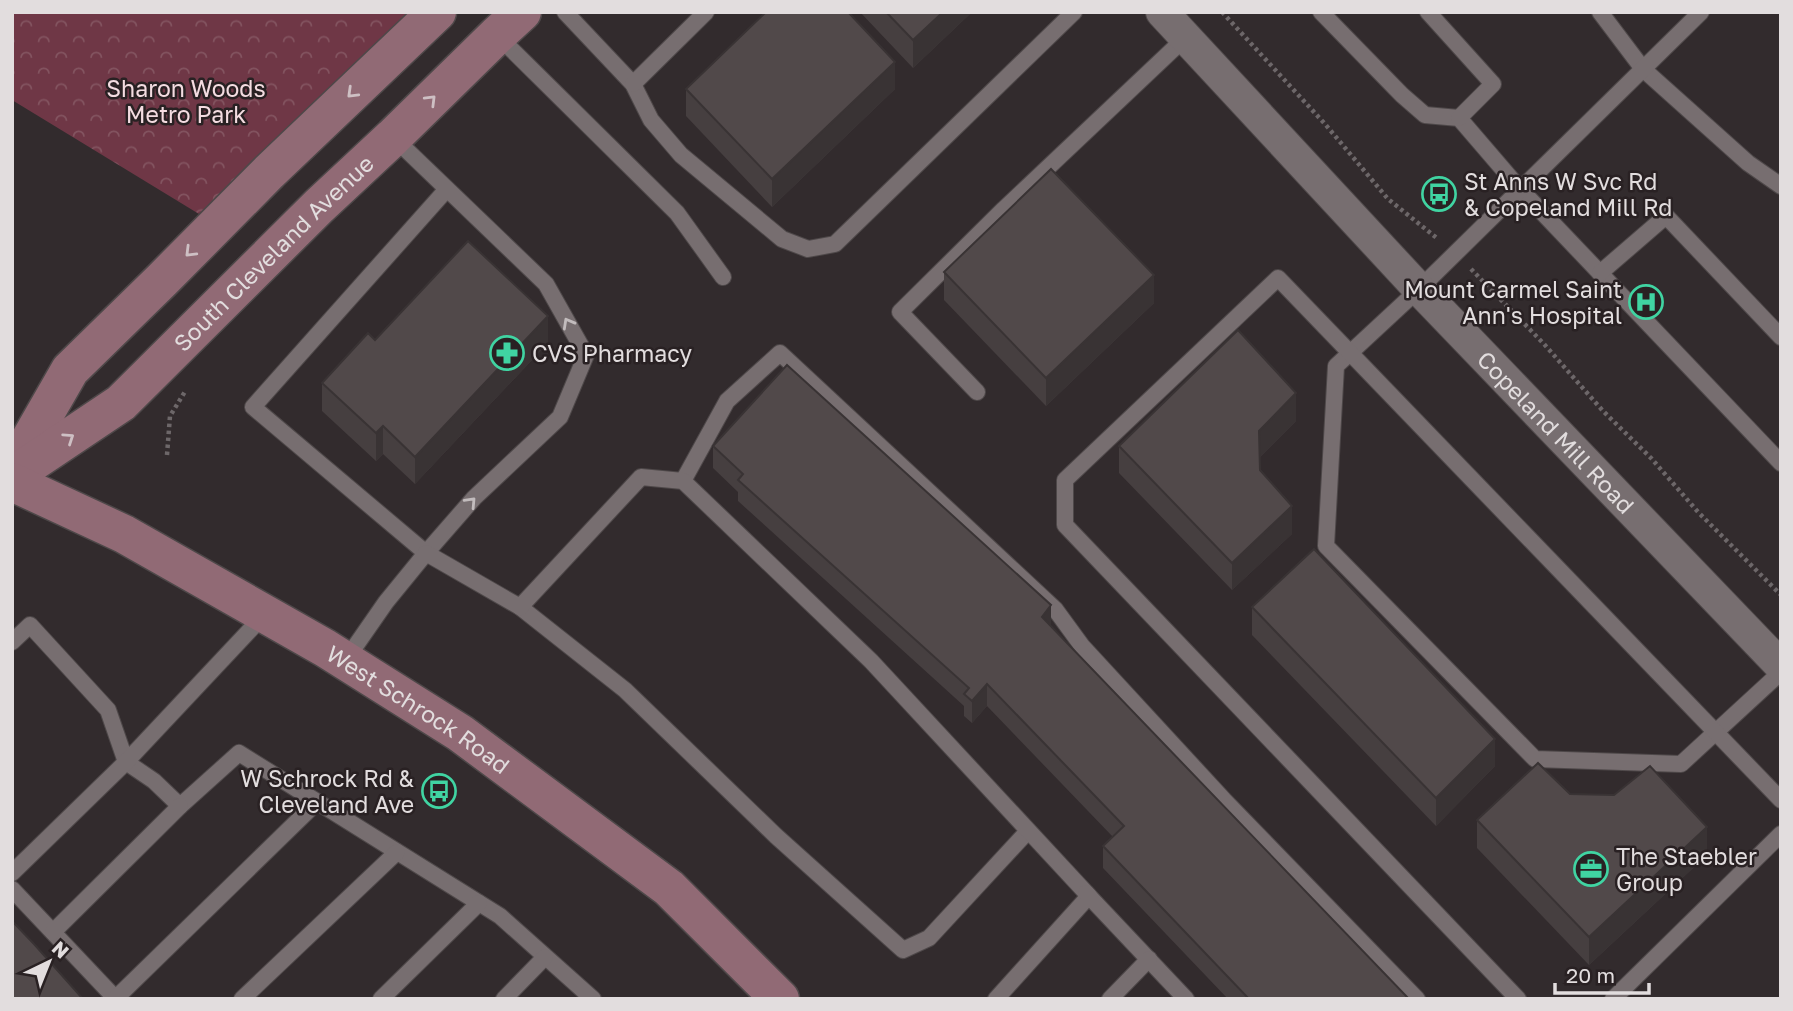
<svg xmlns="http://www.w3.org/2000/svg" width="1793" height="1011" font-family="'Golos Text',sans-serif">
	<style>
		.forest { fill: url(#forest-crowns) }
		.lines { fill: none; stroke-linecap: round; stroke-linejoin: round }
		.lane-casing { stroke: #4e4849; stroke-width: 18 }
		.street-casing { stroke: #4e4849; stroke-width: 34 }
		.secondary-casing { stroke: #4e4849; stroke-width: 41 }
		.path { stroke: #6d6769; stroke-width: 4.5; stroke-dasharray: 3.5 3.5; stroke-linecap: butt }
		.lane { stroke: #776e70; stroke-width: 16 }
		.street { stroke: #776e70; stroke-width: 32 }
		.secondary { stroke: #916a75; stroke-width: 38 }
		.wall { fill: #463f40 }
		.shaded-wall { fill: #393334 }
		.building { fill: #51494a; stroke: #393334; stroke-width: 2 }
		.oneway { stroke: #cec0c4 }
		.oneway2 { stroke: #c2bcbd }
		.labels { text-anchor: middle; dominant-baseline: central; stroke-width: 5; stroke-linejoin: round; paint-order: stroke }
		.park-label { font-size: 23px; fill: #f4dce1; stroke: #292123 }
		.poi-label { font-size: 23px; fill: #e2ddde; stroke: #292123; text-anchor: start }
		.street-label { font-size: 23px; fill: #e2ddde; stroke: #292123 }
	</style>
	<defs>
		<pattern id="forest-crowns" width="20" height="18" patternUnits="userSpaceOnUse" patternTransform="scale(1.75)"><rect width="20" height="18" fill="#6f3746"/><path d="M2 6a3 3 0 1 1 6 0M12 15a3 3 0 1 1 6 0" fill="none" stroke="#835460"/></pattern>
	</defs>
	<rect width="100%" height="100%" fill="#322b2d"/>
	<polygon class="forest" points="12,12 409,12 199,214 12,100"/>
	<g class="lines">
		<g class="lane-casing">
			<g id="lane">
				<polyline points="565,12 633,84 651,120 681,155 782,239 808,249 835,244 1074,12"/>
				<polyline points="1321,12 1402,95 1425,115 1459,118 1520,189 1781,463"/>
				<polyline points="1428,12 1493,84 1459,118"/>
				<polyline points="1600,12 1643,69 1748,163 1781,186"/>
				<polyline points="1701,12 1419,289 1336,366 1326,546 1535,759 1681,764 1781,672"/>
				<polyline points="497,35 677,213 723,277"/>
				<polyline points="633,84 706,12"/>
				<polyline points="393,137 546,284 586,355 560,417 474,498 426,553 253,407 447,189"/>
				<polyline points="1600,273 1666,216 1781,337"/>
				<polyline points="977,392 900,312 1004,209 1185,38"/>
				<polyline points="683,481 727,401 780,353 1055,609 1082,646 1224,800 1417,999"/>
				<polyline points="520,607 625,690 776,836 903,950 929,938 1028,831"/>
				<polyline points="12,642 30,625 108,710 126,762 154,781 180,806 239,753 500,916 593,999"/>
				<polyline points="345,661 386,602 426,553 520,607 641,477 683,481 871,661 1089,896 996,999"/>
				<polyline points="12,873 126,762 265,614"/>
				<polyline points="12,889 116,999"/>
				<polyline points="1086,893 1186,999"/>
				<polyline points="53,932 180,806"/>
				<polyline points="116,998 317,802"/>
				<polyline points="242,999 397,852"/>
				<polyline points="381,999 479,903"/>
				<polyline points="504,999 545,957"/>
				<polyline points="1110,999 1149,959"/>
				<polyline points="1518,999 1065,525 1065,480 1278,278 1781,800"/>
				<polyline points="1613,999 1781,834"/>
			</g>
		</g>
		<g class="street-casing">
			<g id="street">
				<path id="s1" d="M1162,12L1419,289L1781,666"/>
			</g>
		</g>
		<g class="secondary-casing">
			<g id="secondary">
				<polyline points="12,471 70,370 162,280 269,172 437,12"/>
				<path id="s2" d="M12,476L121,403L319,206L393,137L497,35L522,12"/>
				<path id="s3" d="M12,482L124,534L325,648L460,733L669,888L780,999"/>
			</g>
		</g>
		<g class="path">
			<polyline points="1222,12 1325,124 1388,199 1438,239"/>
			<polyline points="1471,269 1544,344 1603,411 1651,458 1698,512 1781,595"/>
			<polyline points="167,455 170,416 186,390"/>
		</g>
		<use href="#lane" class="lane"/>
		<use href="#street" class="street"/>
		<use href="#secondary" class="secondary"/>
	</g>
	<g class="wall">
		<polygon points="860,12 972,12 913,68"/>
		<polygon points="686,89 895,89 772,207 686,116"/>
		<polygon points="944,272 1154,303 1046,406 944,300"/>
		<polygon points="375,340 548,343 415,484 383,454 376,461 322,411 322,383"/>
		<polygon points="1296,421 1259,458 1260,470 1292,534 1232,590 1119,473 1119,446"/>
		<polygon points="713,446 1051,626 1409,999 1228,999 1103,868 1103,846 1113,837 987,706 972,723 964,716 964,706 738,501 738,492 713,468"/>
		<polygon points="1252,607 1495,766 1436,826 1252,635"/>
		<polygon points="1477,820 1707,855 1589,965 1477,848"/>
	</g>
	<g class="shaded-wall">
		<polygon points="943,12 972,12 913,68 913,40"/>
		<polygon points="895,62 895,89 772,207 772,179"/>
		<polygon points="1154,275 1154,303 1046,406 1046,378"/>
		<polygon points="548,316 548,343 415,484 415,457"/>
		<polygon points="1296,393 1296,421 1259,458 1259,431"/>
		<polygon points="383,426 383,454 376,461 376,433"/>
		<polygon points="1292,506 1292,534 1232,590 1232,563"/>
		<polygon points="1051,605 1051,627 1042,617"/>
		<polygon points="987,684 987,706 972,723 972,701"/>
		<polygon points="1495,739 1495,766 1436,826 1436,798"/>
		<polygon points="1707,827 1707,855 1589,965 1589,937"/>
	</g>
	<g class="building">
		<polygon points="766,12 848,12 895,62 772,179 686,89"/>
		<polygon points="886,12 943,12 913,40"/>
		<polygon points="1051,169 1154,275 1046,378 944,272"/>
		<polygon points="468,241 548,316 415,457 383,426 376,433 322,383 368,333 375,340"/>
		<polygon points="1238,330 1296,393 1259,431 1260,470 1292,506 1232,563 1119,446"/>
		<polygon points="787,365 1051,605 1042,617 1409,999 1249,999 1103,846 1124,826 987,684 972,701 964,694 969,688 738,480 743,474 713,446"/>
		<polygon points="1314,549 1495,739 1436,798 1252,607"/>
		<polygon points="1538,763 1570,794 1614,795 1650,766 1707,827 1589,937 1477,820"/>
		<polygon points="12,921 34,944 83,999 12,999"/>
	</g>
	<defs><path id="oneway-chevron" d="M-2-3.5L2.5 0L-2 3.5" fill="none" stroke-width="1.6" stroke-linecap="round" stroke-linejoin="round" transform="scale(1.75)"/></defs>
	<g class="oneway">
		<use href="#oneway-chevron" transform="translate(352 93) rotate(136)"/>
		<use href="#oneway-chevron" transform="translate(431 100) rotate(-45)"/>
		<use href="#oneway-chevron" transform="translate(190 252) rotate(135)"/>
		<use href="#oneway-chevron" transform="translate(69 438) rotate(-34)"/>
	</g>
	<g class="oneway2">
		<use href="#oneway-chevron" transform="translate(568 323) rotate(-119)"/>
		<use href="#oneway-chevron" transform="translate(471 502) rotate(-47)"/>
	</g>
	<defs>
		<g id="bus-ring" transform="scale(1.75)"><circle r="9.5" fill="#292123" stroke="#40d4a2" stroke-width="1.5"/><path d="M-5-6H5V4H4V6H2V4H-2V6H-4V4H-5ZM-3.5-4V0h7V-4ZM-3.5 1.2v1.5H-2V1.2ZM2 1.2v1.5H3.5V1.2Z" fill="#40d4a2"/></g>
		<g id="hospital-ring" transform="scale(1.75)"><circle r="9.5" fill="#292123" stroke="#40d4a2" stroke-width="1.5"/><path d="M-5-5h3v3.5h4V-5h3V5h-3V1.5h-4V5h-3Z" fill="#40d4a2"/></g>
		<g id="pharmacy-ring" transform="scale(1.75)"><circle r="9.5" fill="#292123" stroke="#40d4a2" stroke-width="1.5"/><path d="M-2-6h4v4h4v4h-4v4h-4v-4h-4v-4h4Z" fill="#40d4a2"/></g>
		<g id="office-ring" transform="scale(1.75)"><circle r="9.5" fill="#292123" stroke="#40d4a2" stroke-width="1.5"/><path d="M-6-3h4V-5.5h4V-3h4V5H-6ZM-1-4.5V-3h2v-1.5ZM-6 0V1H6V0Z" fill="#40d4a2"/></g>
	</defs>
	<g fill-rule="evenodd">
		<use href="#bus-ring" x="1439" y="194"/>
		<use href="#hospital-ring" x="1646" y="302"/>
		<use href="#pharmacy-ring" x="507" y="353"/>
		<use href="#bus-ring" x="439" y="791"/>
		<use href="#office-ring" x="1591" y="869"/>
	</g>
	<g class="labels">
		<g class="park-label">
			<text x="186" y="88">Sharon Woods<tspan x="186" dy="26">Metro Park</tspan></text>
		</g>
		<g class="poi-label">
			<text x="1464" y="181">St Anns W Svc Rd<tspan x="1464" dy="26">&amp; Copeland Mill Rd</tspan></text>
			<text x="1622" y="289" text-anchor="end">Mount Carmel Saint<tspan x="1622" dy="26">Ann's Hospital</tspan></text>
			<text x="532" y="353">CVS Pharmacy</text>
			<text x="414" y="778" text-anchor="end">W Schrock Rd &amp;<tspan x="414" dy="26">Cleveland Ave</tspan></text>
			<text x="1616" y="856">The Staebler<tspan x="1616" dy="26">Group</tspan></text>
		</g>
		<g class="street-label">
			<text stroke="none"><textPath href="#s2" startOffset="345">South Cleveland Avenue</textPath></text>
			<text stroke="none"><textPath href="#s1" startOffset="576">Copeland Mill Road</textPath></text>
			<text stroke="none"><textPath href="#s3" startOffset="466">West Schrock Road</textPath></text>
		</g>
	</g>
	<rect width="1793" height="1011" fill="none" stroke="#e2ddde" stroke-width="28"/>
	<g transform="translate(49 962) rotate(43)" stroke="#292123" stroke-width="5" paint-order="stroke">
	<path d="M0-5L12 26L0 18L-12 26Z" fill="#e2ddde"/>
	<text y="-10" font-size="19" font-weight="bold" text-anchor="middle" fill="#e2ddde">N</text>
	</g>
	<path d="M1555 983v10h94v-10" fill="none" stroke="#e2ddde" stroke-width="3.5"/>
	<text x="1566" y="983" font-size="21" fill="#e2ddde" stroke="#292123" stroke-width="5" paint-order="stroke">20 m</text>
</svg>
